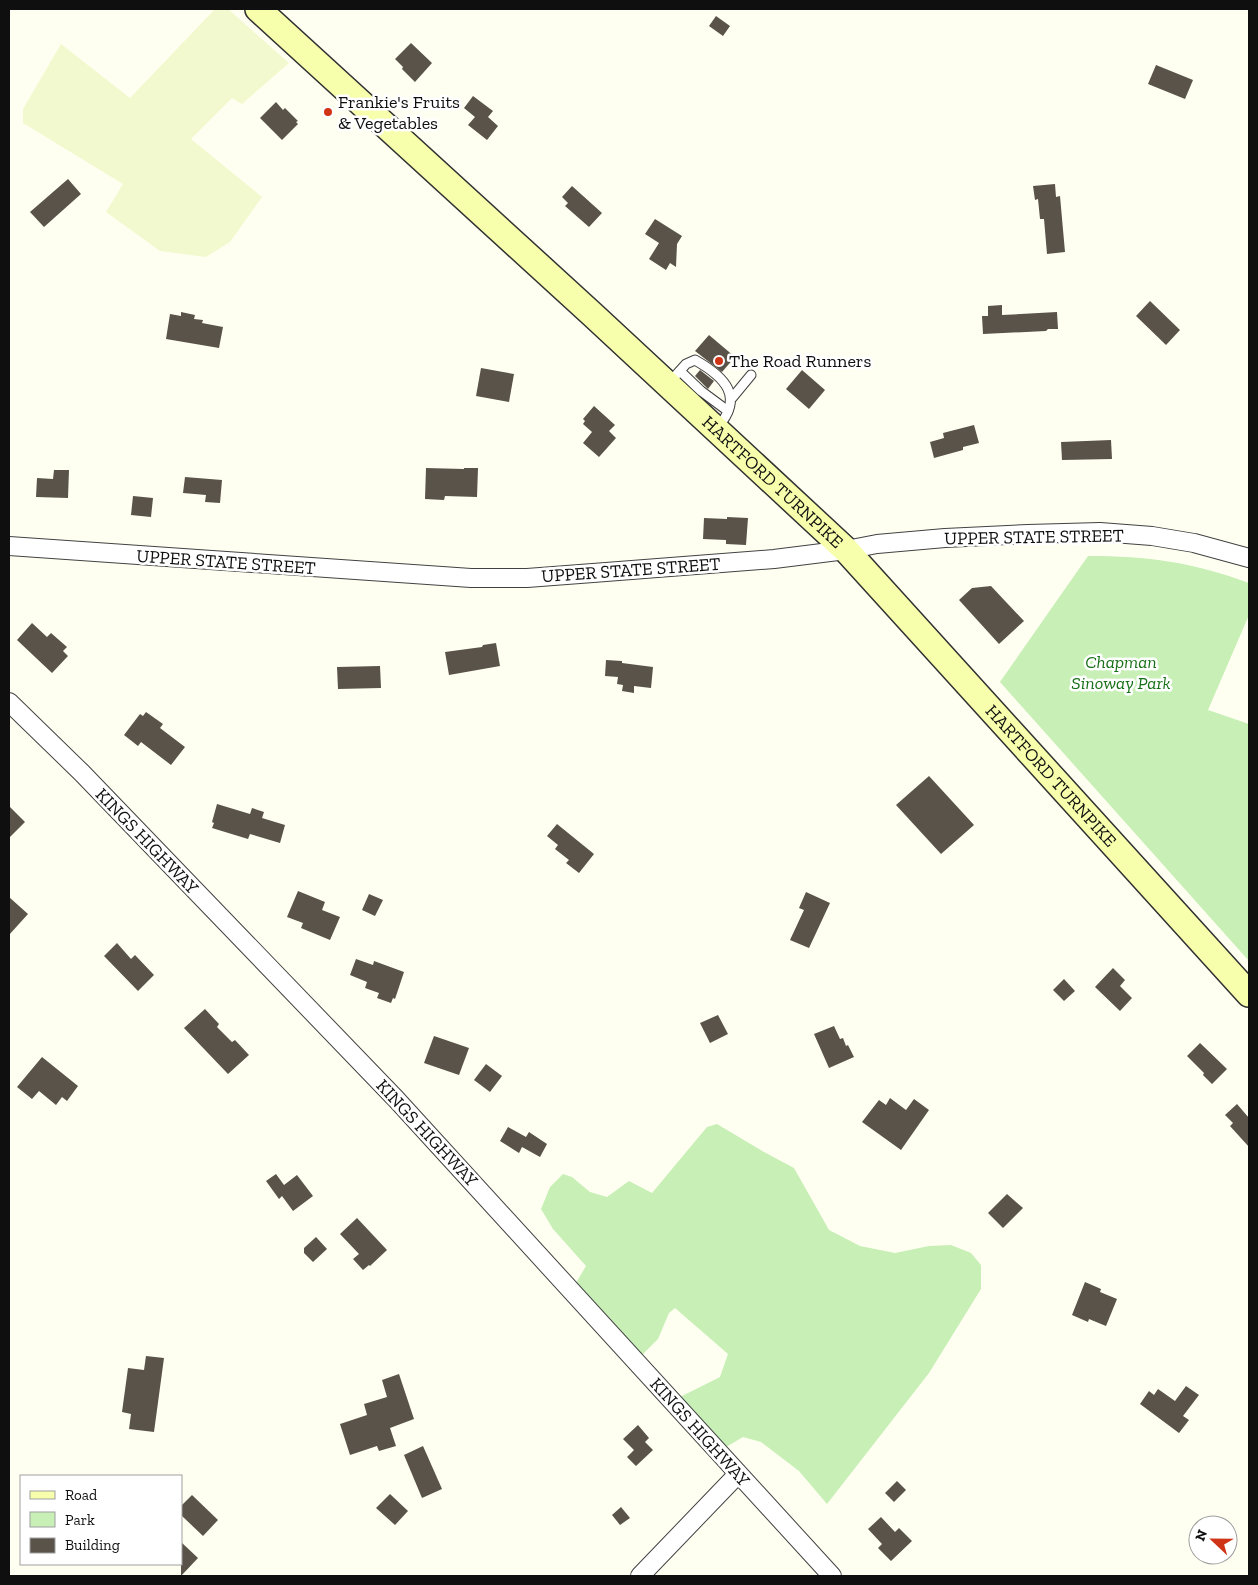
<svg xmlns="http://www.w3.org/2000/svg" width="1258" height="1585" font-family="'Zilla Slab',serif">
	<style>
		.farmland { fill: #f3f9ce }
		.green { fill: #c7efb6 }
		.building { fill: #59534a }
		.lines { fill: none; stroke-linecap: round; stroke-linejoin: round }
		.lane-casing { stroke: #424242; stroke-width: 11 }
		.street-casing { stroke: #424242; stroke-width: 20 }
		.secondary-casing { stroke: #313131; stroke-width: 28 }
		.lane { stroke: #fff; stroke-width: 9 }
		.street { stroke: #fff; stroke-width: 18 }
		.secondary { stroke: #f7ffac; stroke-width: 25 }
		.poi-dot { fill: #cf3417; stroke: #fff; stroke-width: 2 }
		.labels { text-anchor: middle; dominant-baseline: central; stroke-width: 5; stroke-linejoin: round; paint-order: stroke }
		.poi-label { font-size: 18px; fill: #0f0f0f; stroke: #fff; text-anchor: start }
		.street-label { font-size: 18px; fill: #0f0f0f; stroke: #fff }
		.park-label { font-size: 18px; font-style: italic; fill: #176f17; stroke: #fff }
	</style>
	<rect width="100%" height="100%" fill="#fffff1"/>
	<polygon class="farmland" points="215,9 228,9 289,63 242,104 232,98 191,139 262,197 230,242 206,257 160,251 106,212 123,184 23,123 23,109 61,44 130,98"/>
	<g class="green">
		<path d="M1088,556C1148,556 1192,562 1249,583V615L1208,710L1249,724V961L1000,682Z"/>
		<polygon points="717,1124 764,1152 794,1168 829,1230 860,1246 895,1253 929,1246 951,1245 971,1253 981,1265 981,1289 929,1373 827,1504 799,1471 761,1442 743,1437 726,1447 680,1397 720,1377 728,1354 675,1308 669,1313 658,1339 642,1355 576,1283 586,1266 553,1229 541,1209 550,1187 563,1174 572,1177 590,1192 607,1197 629,1181 652,1193 707,1127"/>
	</g>
	<g class="building">
		<polygon points="716,16 730,26 723,36 709,26"/>
		<polygon points="411,43 432,63 415,82 402,69 403,67 395,59"/>
		<polygon points="1156,65 1193,80 1185,99 1148,84"/>
		<polygon points="473,96 493,111 488,117 498,126 487,140 468,125 475,117 464,108"/>
		<polygon points="276,102 283,110 285,108 298,121 296,122 298,124 282,140 260,118"/>
		<polygon points="68,179 81,194 44,227 30,212"/>
		<polygon points="1055,184 1056,197 1060,196 1065,252 1047,254 1044,219 1040,219 1038,199 1035,200 1033,186"/>
		<polygon points="572,186 602,213 589,227 565,206 568,203 562,197"/>
		<polygon points="655,219 682,236 677,244 676,267 670,263 666,270 649,259 659,243 645,234"/>
		<polygon points="1150,301 1180,330 1166,345 1136,316"/>
		<polygon points="1002,305 1002,315 1057,312 1058,329 1048,329 1046,331 983,334 982,316 988,316 988,306"/>
		<polygon points="181,312 195,315 194,319 203,320 202,323 223,327 219,348 166,339 170,314 181,316"/>
		<polygon points="709,335 735,357 722,372 695,351"/>
		<polygon points="481,368 514,374 509,402 476,396"/>
		<polygon points="700,370 714,381 708,389 695,376"/>
		<polygon points="802,370 825,390 809,409 786,389"/>
		<polygon points="594,406 615,425 609,431 616,438 599,457 583,443 592,432 583,424 585,421 583,419"/>
		<polygon points="974,425 979,443 963,447 963,450 934,458 930,442 944,438 943,433"/>
		<polygon points="1111,440 1112,459 1062,460 1061,442"/>
		<polygon points="426,468 464,469 464,468 478,468 477,497 445,496 444,500 425,499"/>
		<polygon points="54,470 69,470 68,498 36,497 37,478 53,479"/>
		<polygon points="185,477 222,480 220,503 205,502 206,495 183,493"/>
		<polygon points="133,496 153,498 151,517 131,515"/>
		<polygon points="727,517 748,518 746,545 726,544 726,540 703,539 704,518 727,519"/>
		<polygon points="991,586 1024,621 999,644 959,600 972,588"/>
		<polygon points="32,623 47,637 51,633 67,647 63,651 68,656 52,673 17,640"/>
		<polygon points="496,643 500,666 449,675 445,652 482,647 483,645"/>
		<polygon points="606,660 622,661 622,663 653,667 651,688 634,686 634,693 622,691 623,685 617,684 618,677 605,676"/>
		<polygon points="380,666 381,688 338,689 337,667"/>
		<polygon points="146,712 163,724 160,728 185,747 171,765 141,742 138,746 124,735 140,714 143,716"/>
		<polygon points="929,776 974,825 941,854 896,805"/>
		<polygon points="217,804 250,814 252,808 264,812 262,818 285,825 280,843 250,834 248,839 212,828 214,823 212,822"/>
		<polygon points="9,806 25,822 9,838"/>
		<polygon points="557,824 594,854 579,873 566,863 569,860 555,849 558,845 547,836"/>
		<polygon points="298,891 325,902 322,910 340,917 330,940 301,928 303,923 287,917"/>
		<polygon points="806,892 830,903 809,948 790,940 804,910 799,908"/>
		<polygon points="369,894 383,900 375,916 362,910"/>
		<polygon points="9,897 28,914 9,935"/>
		<polygon points="117,943 131,959 135,955 154,975 138,991 104,956"/>
		<polygon points="356,959 373,965 374,961 404,972 395,999 393,998 391,1003 377,998 379,993 365,988 367,982 350,975"/>
		<polygon points="1113,968 1125,980 1120,986 1132,998 1120,1011 1095,987"/>
		<polygon points="1064,979 1075,991 1064,1001 1053,990"/>
		<polygon points="205,1009 219,1024 217,1027 232,1042 235,1040 249,1055 228,1074 184,1028"/>
		<polygon points="718,1015 728,1034 710,1043 700,1023"/>
		<polygon points="834,1026 840,1039 843,1038 846,1046 848,1045 854,1057 829,1068 814,1034"/>
		<polygon points="434,1036 469,1048 459,1075 424,1063"/>
		<polygon points="1200,1043 1227,1069 1212,1084 1203,1075 1204,1073 1187,1056"/>
		<polygon points="42,1057 78,1086 67,1101 62,1097 56,1105 39,1091 32,1099 17,1087"/>
		<polygon points="486,1064 502,1076 490,1092 474,1080"/>
		<polygon points="890,1098 906,1110 914,1099 929,1110 901,1150 862,1122 879,1100 886,1105"/>
		<polygon points="1237,1104 1249,1118 1249,1147 1230,1126 1233,1123 1225,1115"/>
		<polygon points="508,1127 526,1137 529,1132 547,1144 540,1157 522,1147 519,1153 500,1141"/>
		<polygon points="276,1174 284,1185 297,1175 313,1196 293,1211 282,1196 279,1199 266,1181"/>
		<polygon points="1007,1194 1023,1208 1003,1228 988,1213"/>
		<polygon points="357,1218 387,1250 370,1266 369,1265 363,1270 353,1259 359,1254 340,1234"/>
		<polygon points="316,1237 327,1249 313,1262 304,1253 304,1248"/>
		<polygon points="1085,1282 1101,1289 1100,1292 1117,1299 1106,1326 1089,1319 1088,1322 1072,1315"/>
		<polygon points="146,1356 164,1358 154,1432 129,1429 131,1414 122,1412 128,1368 144,1370"/>
		<polygon points="399,1374 414,1419 390,1428 396,1446 379,1451 377,1446 350,1455 340,1424 367,1415 364,1404 387,1397 382,1380"/>
		<polygon points="1186,1386 1199,1395 1183,1416 1189,1420 1179,1433 1140,1404 1149,1391 1154,1395 1158,1389 1175,1401"/>
		<polygon points="638,1425 649,1438 645,1442 653,1450 636,1466 627,1457 634,1450 623,1439"/>
		<polygon points="423,1446 442,1489 422,1498 404,1455"/>
		<polygon points="897,1481 906,1490 894,1502 885,1493"/>
		<polygon points="390,1494 408,1511 395,1525 376,1508"/>
		<polygon points="192,1495 218,1520 203,1536 181,1515 181,1506"/>
		<polygon points="621,1507 630,1518 620,1525 612,1515"/>
		<polygon points="881,1517 895,1532 899,1528 912,1541 891,1561 878,1548 882,1544 868,1529"/>
		<polygon points="181,1542 198,1558 181,1576"/>
	</g>
	<g class="lines">
		<g class="lane-casing">
			<g id="lane">
				<polyline points="680,371 701,391 728,411"/>
				<path d="M668,384L686,364L695,360C725,377 745,397 717,428"/>
				<polyline points="732,398 751,375"/>
			</g>
		</g>
		<g class="street-casing">
			<g id="street">
				<polyline points="9,546 471,578 527,578 593,573 774,559 846,550 877,544 945,538 1028,534 1100,532 1152,536 1194,543 1249,558"/>
				<polyline points="9,702 82,773 396,1099 832,1576"/>
				<polyline points="640,1576 738,1474"/>
			</g>
		</g>
		<g class="secondary-casing">
			<g id="secondary">
				<path id="s1" d="M258,9L593,315L846,550L1249,994"/>
			</g>
		</g>
		<use href="#lane" class="lane"/>
		<use href="#street" class="street"/>
		<use href="#secondary" class="secondary"/>
	</g>
	<g class="poi-dot">
		<circle cx="328" cy="112" r="5"/>
		<circle cx="719" cy="361" r="5"/>
	</g>
	<g class="labels">
		<g class="poi-label">
			<text x="338" y="102">Frankie's Fruits<tspan x="338" dy="21">&amp; Vegetables</tspan></text>
			<text x="729" y="361">The Road Runners</text>
		</g>
		<g class="street-label">
			<text stroke="none"><textPath href="#s1" startOffset="699">HARTFORD TURNPIKE</textPath></text>
			<text transform="translate(1034 537) rotate(-1)">UPPER STATE STREET</text>
			<text transform="translate(226 562) rotate(4)">UPPER STATE STREET</text>
			<text transform="translate(631 570) rotate(-4)">UPPER STATE STREET</text>
			<text stroke="none"><textPath href="#s1" startOffset="1104">HARTFORD TURNPIKE</textPath></text>
			<text transform="translate(147 841) rotate(46)">KINGS HIGHWAY</text>
			<text transform="translate(427 1133) rotate(47)">KINGS HIGHWAY</text>
			<text transform="translate(700 1432) rotate(48)">KINGS HIGHWAY</text>
		</g>
		<g class="park-label">
			<text x="1121" y="662">Chapman<tspan x="1121" dy="21">Sinoway Park</tspan></text>
		</g>
	</g>
	<rect width="1258" height="1585" fill="none" stroke="#0f0f0f" stroke-width="20"/>
	<rect x="20" y="1475" width="162" height="90" fill="#ffffff" stroke="#9f9f9f"/>
	<rect x="30" y="1491" width="25" height="8" fill="#f7ffac" stroke="#9f9f9f"/>
	<text x="65" y="1500" font-size="15" fill="#0f0f0f">Road</text>
	<rect x="30" y="1512" width="25" height="15" fill="#c7efb6" stroke="#9f9f9f"/>
	<text x="65" y="1525" font-size="15" fill="#0f0f0f">Park</text>
	<rect x="30" y="1538" width="25" height="15" fill="#59534a" stroke="#9f9f9f"/>
	<text x="65" y="1550" font-size="15" fill="#0f0f0f">Building</text>
	<g transform="translate(1213 1540) rotate(292)"><circle r="24" fill="#ffffff" stroke="#9f9f9f"/>
	<path d="M0-4L9 19L0 12L-9 19Z" fill="#cf3417"/>
	<text y="-8" font-size="14" font-weight="bold" text-anchor="middle" fill="#0f0f0f">N</text>
	</g>
</svg>
